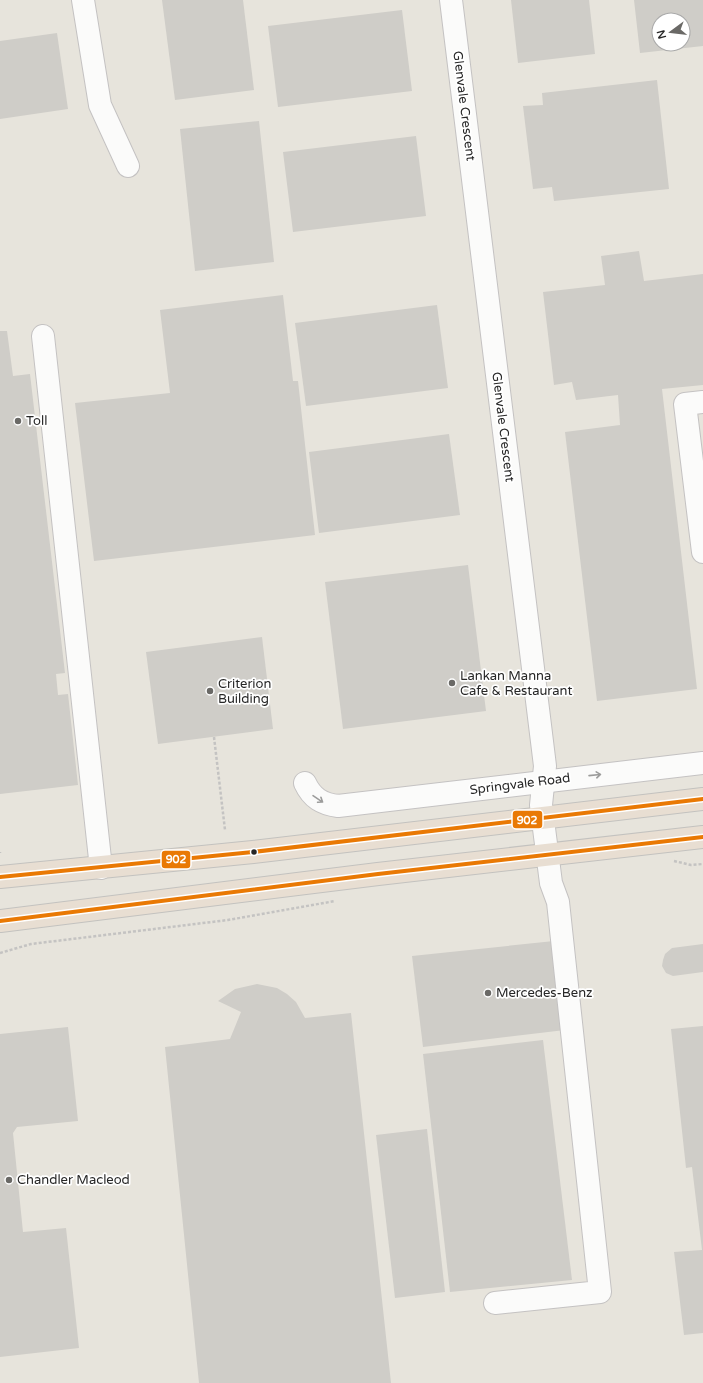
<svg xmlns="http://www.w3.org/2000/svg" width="703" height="1383" font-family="'Varela Round',sans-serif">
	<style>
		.building { fill: #cfcdc8; fill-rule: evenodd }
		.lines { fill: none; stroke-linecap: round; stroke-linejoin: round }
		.minor-casing { stroke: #c4c2c2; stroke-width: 24 }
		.highway-casing { stroke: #c3c2bf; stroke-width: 24 }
		.path { stroke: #c4c3c2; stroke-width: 2.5; stroke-dasharray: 3 2; stroke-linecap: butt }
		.minor { stroke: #fbfbfa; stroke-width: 22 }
		.highway { stroke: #e8ded2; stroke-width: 22 }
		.bus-1-casing { stroke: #fff; stroke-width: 7 }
		.bus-1 { stroke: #e97904; stroke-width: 4 }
		.oneway { stroke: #9c9c9b }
		.poi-dot { fill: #6a6966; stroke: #fff; stroke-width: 1.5 }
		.bus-dot { fill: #272727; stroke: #fff; stroke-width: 1.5 }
		.labels { text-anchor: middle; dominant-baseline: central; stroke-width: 3.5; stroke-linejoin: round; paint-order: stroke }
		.street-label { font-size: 13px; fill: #272727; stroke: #fff }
		.poi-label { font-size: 13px; fill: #272727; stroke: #fff; text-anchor: start }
		.line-badge { stroke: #fff; stroke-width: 1.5 }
		.badge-label { font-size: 11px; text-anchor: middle; font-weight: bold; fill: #fff }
	</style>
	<rect width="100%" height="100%" fill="#e7e4dc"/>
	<g class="building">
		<polygon points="162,0 243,0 254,90 175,100"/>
		<polygon points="511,0 589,0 595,54 518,63"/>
		<path d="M634,0H703V46L640,53ZM659,20H683V44H659Z"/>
		<polygon points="402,10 412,91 278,107 268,26"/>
		<polygon points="57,33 68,109 0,119 0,41"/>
		<polygon points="657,80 669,189 554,201 552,187 533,189 523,106 543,105 542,93"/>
		<polygon points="259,121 274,262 195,271 180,129"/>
		<polygon points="416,136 426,216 293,232 283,152"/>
		<polygon points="639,251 644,281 703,274 703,385 662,389 697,689 597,701 565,432 620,425 618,395 576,400 572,382 554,385 543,292 605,285 601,256"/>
		<polygon points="283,295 293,381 298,381 315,535 94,561 75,403 170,393 160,310"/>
		<polygon points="437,305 448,388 306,406 295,323"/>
		<polygon points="0,331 7,331 13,376 30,374 65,673 56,674 58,695 68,694 78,785 0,794"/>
		<polygon points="449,434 460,515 319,533 309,452"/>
		<polygon points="468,565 486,711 343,729 325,582"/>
		<polygon points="262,637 273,729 158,744 146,652"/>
		<polygon points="554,941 565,1030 423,1047 412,956"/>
		<polygon points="703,944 703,972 673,976 666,973 662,966 663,960 665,954 672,948"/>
		<polygon points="257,984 277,988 287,994 296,1002 305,1018 351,1013 391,1383 199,1383 165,1047 230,1039 241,1012 218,1001 235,989"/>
		<polygon points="703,1026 703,1333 684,1335 674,1252 702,1250 692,1167 686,1168 671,1029"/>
		<polygon points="68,1027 78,1121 17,1127 13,1133 23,1232 66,1228 79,1348 0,1357 0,1034"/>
		<polygon points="543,1040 572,1280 450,1292 423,1054"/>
		<polygon points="427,1129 445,1292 395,1298 376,1135"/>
	</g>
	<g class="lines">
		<g class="minor-casing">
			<g id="minor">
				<polyline points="83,0 100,105 128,166"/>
				<polyline points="451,0 545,766 541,805 551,883 558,902 600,1292 495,1303"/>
				<polyline points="43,336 101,868"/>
				<polyline points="703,402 685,404 703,552"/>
				<path d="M305,783C312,798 322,804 338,806L703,763"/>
			</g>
		</g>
		<g class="highway-casing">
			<g id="highway">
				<polyline points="0,877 253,852 703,799"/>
				<polyline points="0,921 378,874 703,837"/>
			</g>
		</g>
		<g class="path">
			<polyline points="214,737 225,830"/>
			<polyline points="0,852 0,853"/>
			<polyline points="674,861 691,865 703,864"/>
			<polyline points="0,953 31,944 228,920 335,901"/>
		</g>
		<use href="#minor" class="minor"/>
		<use href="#highway" class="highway"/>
		<g class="bus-1-casing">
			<g id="bus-1">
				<polyline points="0,877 253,852 703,799"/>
				<polyline points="0,921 378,874 703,837"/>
			</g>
		</g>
		<use href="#bus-1" class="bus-1"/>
	</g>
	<defs><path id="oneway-shaft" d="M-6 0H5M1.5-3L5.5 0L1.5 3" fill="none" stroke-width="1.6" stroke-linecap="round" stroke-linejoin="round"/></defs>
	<g class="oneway">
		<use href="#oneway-shaft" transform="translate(595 775) rotate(-6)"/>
		<use href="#oneway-shaft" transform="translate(318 799) rotate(34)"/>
	</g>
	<g class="poi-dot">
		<circle cx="18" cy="421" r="4"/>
		<circle cx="452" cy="683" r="4"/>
		<circle cx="210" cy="691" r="4"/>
		<circle cx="488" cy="993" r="4"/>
		<circle cx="9" cy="1180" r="4"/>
	</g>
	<circle class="bus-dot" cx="254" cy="852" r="3.5"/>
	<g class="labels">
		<g class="street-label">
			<text transform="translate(464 106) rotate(83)">Glenvale Crescent</text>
			<text transform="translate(503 427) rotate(83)">Glenvale Crescent</text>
			<text transform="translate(520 784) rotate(-7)">Springvale Road</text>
		</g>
		<g class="poi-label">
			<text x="26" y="421">Toll</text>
			<text x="460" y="676">Lankan Manna<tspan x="460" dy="15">Cafe &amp; Restaurant</tspan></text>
			<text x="218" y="684">Criterion<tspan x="218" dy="15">Building</tspan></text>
			<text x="496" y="993">Mercedes-Benz</text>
			<text x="17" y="1180">Chandler Macleod</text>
		</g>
	</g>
	<g class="line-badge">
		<rect x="512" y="810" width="31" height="19" rx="4" fill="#e97904"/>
		<rect x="161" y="850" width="30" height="19" rx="4" fill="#e97904"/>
	</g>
	<g class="badge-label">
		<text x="527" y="824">902</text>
		<text x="176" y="863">902</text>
	</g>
	<g transform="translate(671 32) rotate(255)"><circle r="19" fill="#ffffff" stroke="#a9a9a9"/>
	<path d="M0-3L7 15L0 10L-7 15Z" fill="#6a6966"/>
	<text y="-6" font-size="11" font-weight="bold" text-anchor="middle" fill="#272727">N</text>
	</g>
</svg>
